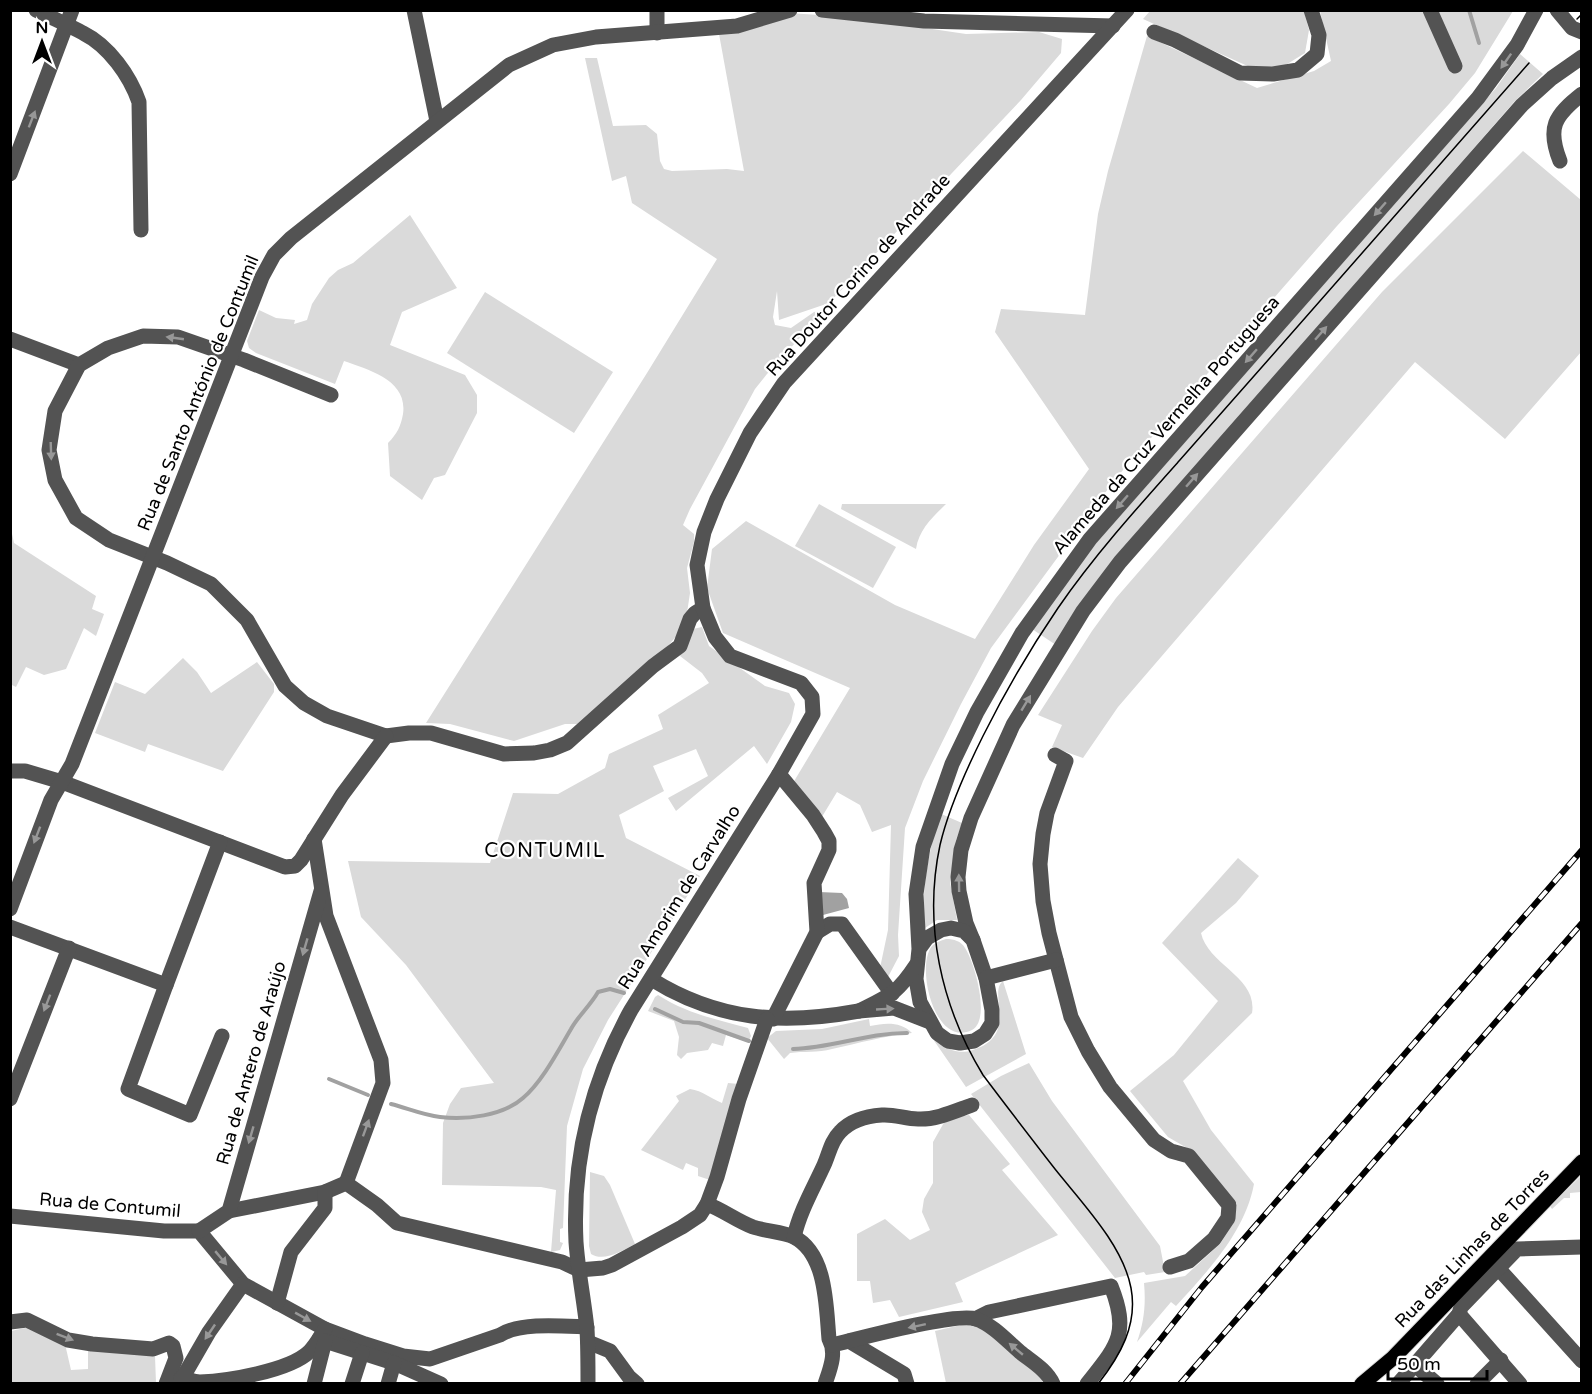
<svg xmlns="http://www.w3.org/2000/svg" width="1592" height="1394" font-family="'Varela Round',sans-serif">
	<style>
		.green { fill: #dadada }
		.water { fill: #a1a1a1 }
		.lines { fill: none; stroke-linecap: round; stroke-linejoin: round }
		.stream { stroke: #a1a1a1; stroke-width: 4 }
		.major-casing { stroke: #dbdbdb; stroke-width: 17 }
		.minor { stroke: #535353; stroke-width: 15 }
		.major { stroke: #000; stroke-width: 15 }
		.tram { stroke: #000; stroke-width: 1.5 }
		.rail-casing { stroke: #000; stroke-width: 6 }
		.rail { stroke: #fff; stroke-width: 4; stroke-dasharray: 11; stroke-linecap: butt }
		.oneway { fill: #989898 }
		.labels { text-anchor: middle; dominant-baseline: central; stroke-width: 4.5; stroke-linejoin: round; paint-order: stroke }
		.street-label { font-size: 18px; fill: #000; stroke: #fff }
		.neighbourhood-label { font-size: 20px; letter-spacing: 1.5px; fill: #000; stroke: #fff }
	</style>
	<rect width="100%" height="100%" fill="#fff"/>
	<g class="green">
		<polygon points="1150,11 1304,11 1309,30 1305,53 1284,66 1252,68 1143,19"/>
		<polygon points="1320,11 1513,11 1475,73 1449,104 1337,226 1116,478 991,648 961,704 923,781 905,828 898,935 899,956 888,977 880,968 888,930 891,825 872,832 860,805 837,792 820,820 793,783 850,688 723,633 707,588 712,549 746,521 895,605 975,639 1034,545 1089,469 995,332 1001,309 1085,315 1098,214 1108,171 1147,36 1257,88 1314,71 1331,61"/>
		<polygon points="788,13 851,17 966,34 1039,32 1062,39 1061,53 1021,100 829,303 779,320 777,291 773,317 775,325 791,328 814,312 825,310 767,374 755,389 690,509 683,525 694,534 694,542 687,568 690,593 685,626 661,654 651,658 581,724 565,724 514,741 450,724 426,723 647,373 717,259 632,203 626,176 612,181 585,58 597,58 613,126 646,125 657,134 660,161 664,169 672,171 727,169 744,171 719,34"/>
		<polygon points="1520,54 1543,74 1514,102 1115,560 1056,645 1032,629 1090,550 1496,88"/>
		<polygon points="1523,151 1581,200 1581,352 1505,439 1415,362 1118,707 1083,758 1052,747 1062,725 1038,715 1092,631 1116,598 1382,292"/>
		<path d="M410,215L457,288L402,312L390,345L465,375L477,395V413L445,475L434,478L422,500L390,476L388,443C397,434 401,426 403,414C408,380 369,370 344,361L335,384L256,353L249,348L247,341L259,310L276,318L295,320L294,324L307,320L312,304L329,278L338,270L353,263Z"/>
		<polygon points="485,292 613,372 574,433 447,353"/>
		<polygon points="819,504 896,547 873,588 795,546"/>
		<path d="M842,504H946C933,517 919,529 916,549L841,509Z"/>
		<polygon points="11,529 14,543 96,596 92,609 104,614 96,636 84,628 66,669 44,675 26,667 16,687 10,684"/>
		<polygon points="702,627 709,646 765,686 789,693 795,704 791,722 767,764 754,746 676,811 668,798 708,776 696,749 653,766 664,791 619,815 626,838 700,876 608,1020 583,1069 567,1126 563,1228 560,1229 560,1242 563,1243 560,1250 551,1252 556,1190 541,1187 442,1185 443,1123 450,1104 461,1088 494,1083 406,965 361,917 348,861 490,863 513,793 558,794 605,768 609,754 663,729 658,715 709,683 702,673 680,656 693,629"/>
		<polygon points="183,658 197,672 211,693 257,662 274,684 274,692 223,771 148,744 145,752 95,733 115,682 145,694"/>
		<path d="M939,813L962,823L956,840L950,882L957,920H937L925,928C920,889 930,852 939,813Z"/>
		<path d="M1238,858L1259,876L1236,903L1201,933C1208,965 1258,977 1252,1013L1183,1081L1211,1130L1254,1184C1245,1232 1208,1271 1176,1306L1171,1302L1137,1342C1144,1322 1146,1305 1144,1283L1185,1276L1220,1244L1233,1224L1237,1204L1194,1152L1168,1137L1130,1091L1174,1055L1218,1001L1162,943Z"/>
		<path d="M946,939C954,939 961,941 965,948C975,963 991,1020 972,1030C936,1048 917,973 930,949C933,943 940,941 946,939Z"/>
		<path d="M1003,981L1026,1054L966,1087L926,1029C940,1043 952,1057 973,1050C1020,1035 987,993 1003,981Z"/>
		<path d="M658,995C688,1014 715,1019 748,1028L751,1036L748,1042L726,1035L723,1046L712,1043L708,1050L687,1053L681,1059L677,1055L679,1037L674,1021L648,1011L655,997Z"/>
		<path d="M869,1019L870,1026C885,1023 900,1021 912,1033C884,1036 859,1043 832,1049C818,1053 803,1051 790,1053L784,1059L767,1038L776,1031L822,1029Z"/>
		<polygon points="1029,1063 1052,1101 1160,1246 1165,1272 1146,1275 1144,1272 1115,1278 971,1094 1001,1076"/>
		<path d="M728,1083L739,1084L710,1180L698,1176V1168L686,1163L683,1170L641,1150L679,1101L676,1096L690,1089C703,1091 710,1098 722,1103Z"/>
		<polygon points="969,1115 1010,1164 1002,1170 1058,1235 955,1283 963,1302 899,1317 890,1300 873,1303 870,1281 857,1281 857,1234 885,1219 910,1240 930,1230 922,1212 924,1199 933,1183 933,1142 946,1119"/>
		<path d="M590,1172L604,1176L610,1185L635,1244C622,1251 604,1262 591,1254L589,1246Z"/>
		<polygon points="1581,1176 1581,1192 1570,1193 1570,1198 1564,1198 1552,1209 1550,1206"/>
		<polygon points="965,1324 983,1329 1040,1375 1043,1383 946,1383 935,1331"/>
		<polygon points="30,1327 65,1344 71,1370 88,1369 88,1347 155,1356 156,1383 11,1384 11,1331"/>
	</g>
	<polygon class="water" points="819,892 842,893 847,899 849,908 823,915"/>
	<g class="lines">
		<g class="stream">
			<polyline points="1469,10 1479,43"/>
			<polyline points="655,1009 683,1022 699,1023 749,1041"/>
			<path d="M793,1049C833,1048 866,1033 907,1033"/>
			<polyline points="329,1079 368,1095"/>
			<path d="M391,1104C407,1108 423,1115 440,1117C466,1120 503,1116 523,1098C542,1082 558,1051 571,1029C578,1016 590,1006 598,992L610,989L624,993"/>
		</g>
		<g class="major-casing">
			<polyline id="major" points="1362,1384 1393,1358 1582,1162"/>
		</g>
		<g class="minor">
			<path d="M36,10C52,18 68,25 83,33C109,46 130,76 139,102L141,230"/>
			<polyline points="414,10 437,121"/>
			<polyline points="657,10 657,33"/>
			<polyline points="822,10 924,21 1113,26"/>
			<polyline points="1430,10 1455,66"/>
			<polyline points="1557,10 1572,28 1582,32"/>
			<polyline points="1154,32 1175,40 1240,73 1273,74 1298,70 1317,54 1319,35 1311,10"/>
			<path d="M1560,161C1547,128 1554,116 1582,94"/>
			<polyline points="10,174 72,10"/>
			<polyline points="10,339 79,365"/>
			<polyline points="331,395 244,360 178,337 143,336 108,348 79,365 55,411 49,450 55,480 76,518 109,540 167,563 211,584 247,620 285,686 304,703 327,716 386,736 409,733 431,733 504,754 534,753 550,750 567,743 653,666 680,646 690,619 695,613 703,608"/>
			<polyline points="1055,755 1066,761 1047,813 1043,834 1040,864 1043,901 1049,933 1071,1017 1088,1051 1110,1087 1154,1140 1171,1151 1189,1156 1229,1205 1228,1218 1214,1239 1189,1261 1170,1267"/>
			<polyline points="10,771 25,771 62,782 285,867 295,866 301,860 342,795 386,736"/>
			<polyline points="314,839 326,916 381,1060 383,1083 346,1183"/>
			<polyline points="10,909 51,800 72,764 262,277 274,255 291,238 509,65 553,45 596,37 737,26 790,10"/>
			<polyline points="10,927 166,985 220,842"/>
			<polyline points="817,932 830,924 842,924 892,994"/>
			<polyline points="973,940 966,923 959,891 958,877 961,850 971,818 1013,725 1083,611 1120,562 1522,105 1552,78 1582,57"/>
			<polyline points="919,949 927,938 941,930 951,928 964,931 973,940 986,978 992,1010 992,1023 985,1034 974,1041 960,1043 948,1041 937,1033 920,1002 916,979 919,949 916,894 923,847 952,764 977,712 1022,633 1090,539 1478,98 1517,45 1536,10"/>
			<path d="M916,965C897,994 889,996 859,1011L894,1008L930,1022"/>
			<polyline points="986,978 1056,960"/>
			<path d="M651,979C718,1021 783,1025 859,1011"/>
			<polyline points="166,985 128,1089 190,1115 222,1036"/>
			<polyline points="773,1019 817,932 814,883 829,850 829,841 824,832 813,815 779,774"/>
			<polyline points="10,1099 69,948"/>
			<path d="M707,1204C723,1210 737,1221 753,1227C765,1231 783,1232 794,1237C827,1254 826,1307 829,1339C837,1353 830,1369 825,1384"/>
			<polyline points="229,1211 325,1192 346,1183 377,1205 397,1223 562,1262 579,1270"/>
			<path d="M10,1216L164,1231H199L243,1284L325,1329L365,1344L403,1356L430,1359L500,1335C520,1322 562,1326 587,1327"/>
			<polyline points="199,1231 229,1211 321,891"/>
			<path d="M794,1237C800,1211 813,1189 824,1165C829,1154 831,1141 840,1132C851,1120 866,1116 882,1115C895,1114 905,1119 918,1119C936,1120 955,1111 972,1105"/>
			<polyline points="1498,1268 1582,1361"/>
			<polyline points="579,1270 603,1268 612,1265 682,1227 700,1215 707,1204 717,1177 739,1099 767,1019"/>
			<polyline points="277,1303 291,1252 325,1208 325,1192"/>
			<polyline points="1459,1314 1520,1384"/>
			<path d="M975,1319L989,1312L1111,1286C1130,1334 1117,1346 1087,1384"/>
			<polyline points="10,1322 27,1320 68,1340 92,1344 153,1349 169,1343 173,1346 176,1358 166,1384"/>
			<polyline points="319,1339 394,1363 441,1384"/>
			<polyline points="849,1341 904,1374 907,1384"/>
			<polyline points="588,1342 610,1351 629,1377 637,1384"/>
			<path d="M832,1345C858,1339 956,1312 976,1319C993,1325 1007,1341 1020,1352C1031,1361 1047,1370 1053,1384"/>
			<polyline points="1415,1365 1437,1384"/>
			<path d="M181,1378C187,1379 194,1382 200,1382C227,1381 289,1371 309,1352C316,1345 320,1337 325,1329"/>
			<polyline points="179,1384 209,1332 243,1284"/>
			<polyline points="314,1384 325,1341"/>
			<polyline points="352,1384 362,1353"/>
			<polyline points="388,1384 394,1363"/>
			<path d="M588,1384C588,1365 588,1347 587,1329C584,1300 578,1271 576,1242C572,1159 591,1082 631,1010L779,774L813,714L812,697L801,683L730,656L715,637L703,608L697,565L704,532L717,499L750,433L784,383L1127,10"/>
			<polyline points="1398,1384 1459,1314 1461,1307 1517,1249 1582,1247"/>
			<polyline points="1477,1384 1501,1360"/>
		</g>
		<use href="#major" class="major"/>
		<g class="tram">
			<polyline points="1577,19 1582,14"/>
			<path d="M1098,1384C1120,1356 1138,1325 1131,1288C1123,1245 1082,1203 1055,1169C1031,1138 1007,1107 983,1075C941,1006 923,925 940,845C949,807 966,770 983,736C1005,692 1030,649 1058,608C1094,556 1137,508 1179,461C1209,427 1239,393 1269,359C1356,261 1442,162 1529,63"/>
		</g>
		<g class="rail-casing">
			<g id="rail">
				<polyline points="1125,1384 1202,1287 1582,850"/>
				<polyline points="1180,1384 1582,923"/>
			</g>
		</g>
		<use href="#rail" class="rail"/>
	</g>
	<defs><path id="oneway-solid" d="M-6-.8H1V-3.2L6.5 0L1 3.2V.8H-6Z" transform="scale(1.5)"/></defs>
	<g class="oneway">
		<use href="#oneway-solid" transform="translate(1506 61) rotate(125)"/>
		<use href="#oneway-solid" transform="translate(32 119) rotate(-69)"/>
		<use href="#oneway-solid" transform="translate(1380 209) rotate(131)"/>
		<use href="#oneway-solid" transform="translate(1321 333) rotate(-49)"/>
		<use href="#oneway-solid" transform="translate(175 338) rotate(-172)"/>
		<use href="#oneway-solid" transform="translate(1251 356) rotate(131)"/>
		<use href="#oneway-solid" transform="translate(51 451) rotate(88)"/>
		<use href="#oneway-solid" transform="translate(1192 480) rotate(-49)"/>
		<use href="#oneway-solid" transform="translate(1122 502) rotate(131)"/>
		<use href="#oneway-solid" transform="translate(1026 703) rotate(-59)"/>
		<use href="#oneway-solid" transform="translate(37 835) rotate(111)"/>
		<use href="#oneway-solid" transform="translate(959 883) rotate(-91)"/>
		<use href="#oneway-solid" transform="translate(305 947) rotate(106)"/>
		<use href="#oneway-solid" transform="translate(47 1003) rotate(111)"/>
		<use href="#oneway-solid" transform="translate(885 1009) rotate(-3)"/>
		<use href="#oneway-solid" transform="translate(366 1128) rotate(-70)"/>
		<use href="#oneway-solid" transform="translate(251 1135) rotate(106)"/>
		<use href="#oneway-solid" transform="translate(221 1258) rotate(50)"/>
		<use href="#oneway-solid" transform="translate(303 1317) rotate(29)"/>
		<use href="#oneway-solid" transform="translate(917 1326) rotate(168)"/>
		<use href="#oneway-solid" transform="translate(210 1332) rotate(124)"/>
		<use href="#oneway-solid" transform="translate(65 1337) rotate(21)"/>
		<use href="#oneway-solid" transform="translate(1016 1349) rotate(-140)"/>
	</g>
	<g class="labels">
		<g class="street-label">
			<text transform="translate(858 275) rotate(-48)">Rua Doutor Corino de Andrade</text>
			<text transform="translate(198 393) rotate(-68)">Rua de Santo António de Contumil</text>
			<text transform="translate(1166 425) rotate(-49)">Alameda da Cruz Vermelha Portuguesa</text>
			<text transform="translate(679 897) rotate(-58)">Rua Amorim de Carvalho</text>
			<text transform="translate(251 1063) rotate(-74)">Rua de Antero de Araújo</text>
			<text transform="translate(110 1205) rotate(5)">Rua de Contumil</text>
			<text transform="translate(1472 1248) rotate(-46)">Rua das Linhas de Torres</text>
		</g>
		<g class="neighbourhood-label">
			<text x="545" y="851">CONTUMIL</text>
		</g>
	</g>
	<rect width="1592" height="1394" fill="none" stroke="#000000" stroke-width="24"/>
	<g transform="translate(42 42)" stroke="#ffffff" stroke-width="4.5" paint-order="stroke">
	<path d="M0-4.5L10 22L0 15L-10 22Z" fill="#000000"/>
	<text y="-9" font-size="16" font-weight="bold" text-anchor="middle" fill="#000000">N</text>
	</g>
	<path d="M1388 1370v9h99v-9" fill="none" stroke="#000000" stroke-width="3"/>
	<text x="1397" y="1370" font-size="18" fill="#000000" stroke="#ffffff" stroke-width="4.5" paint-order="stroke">50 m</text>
</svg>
